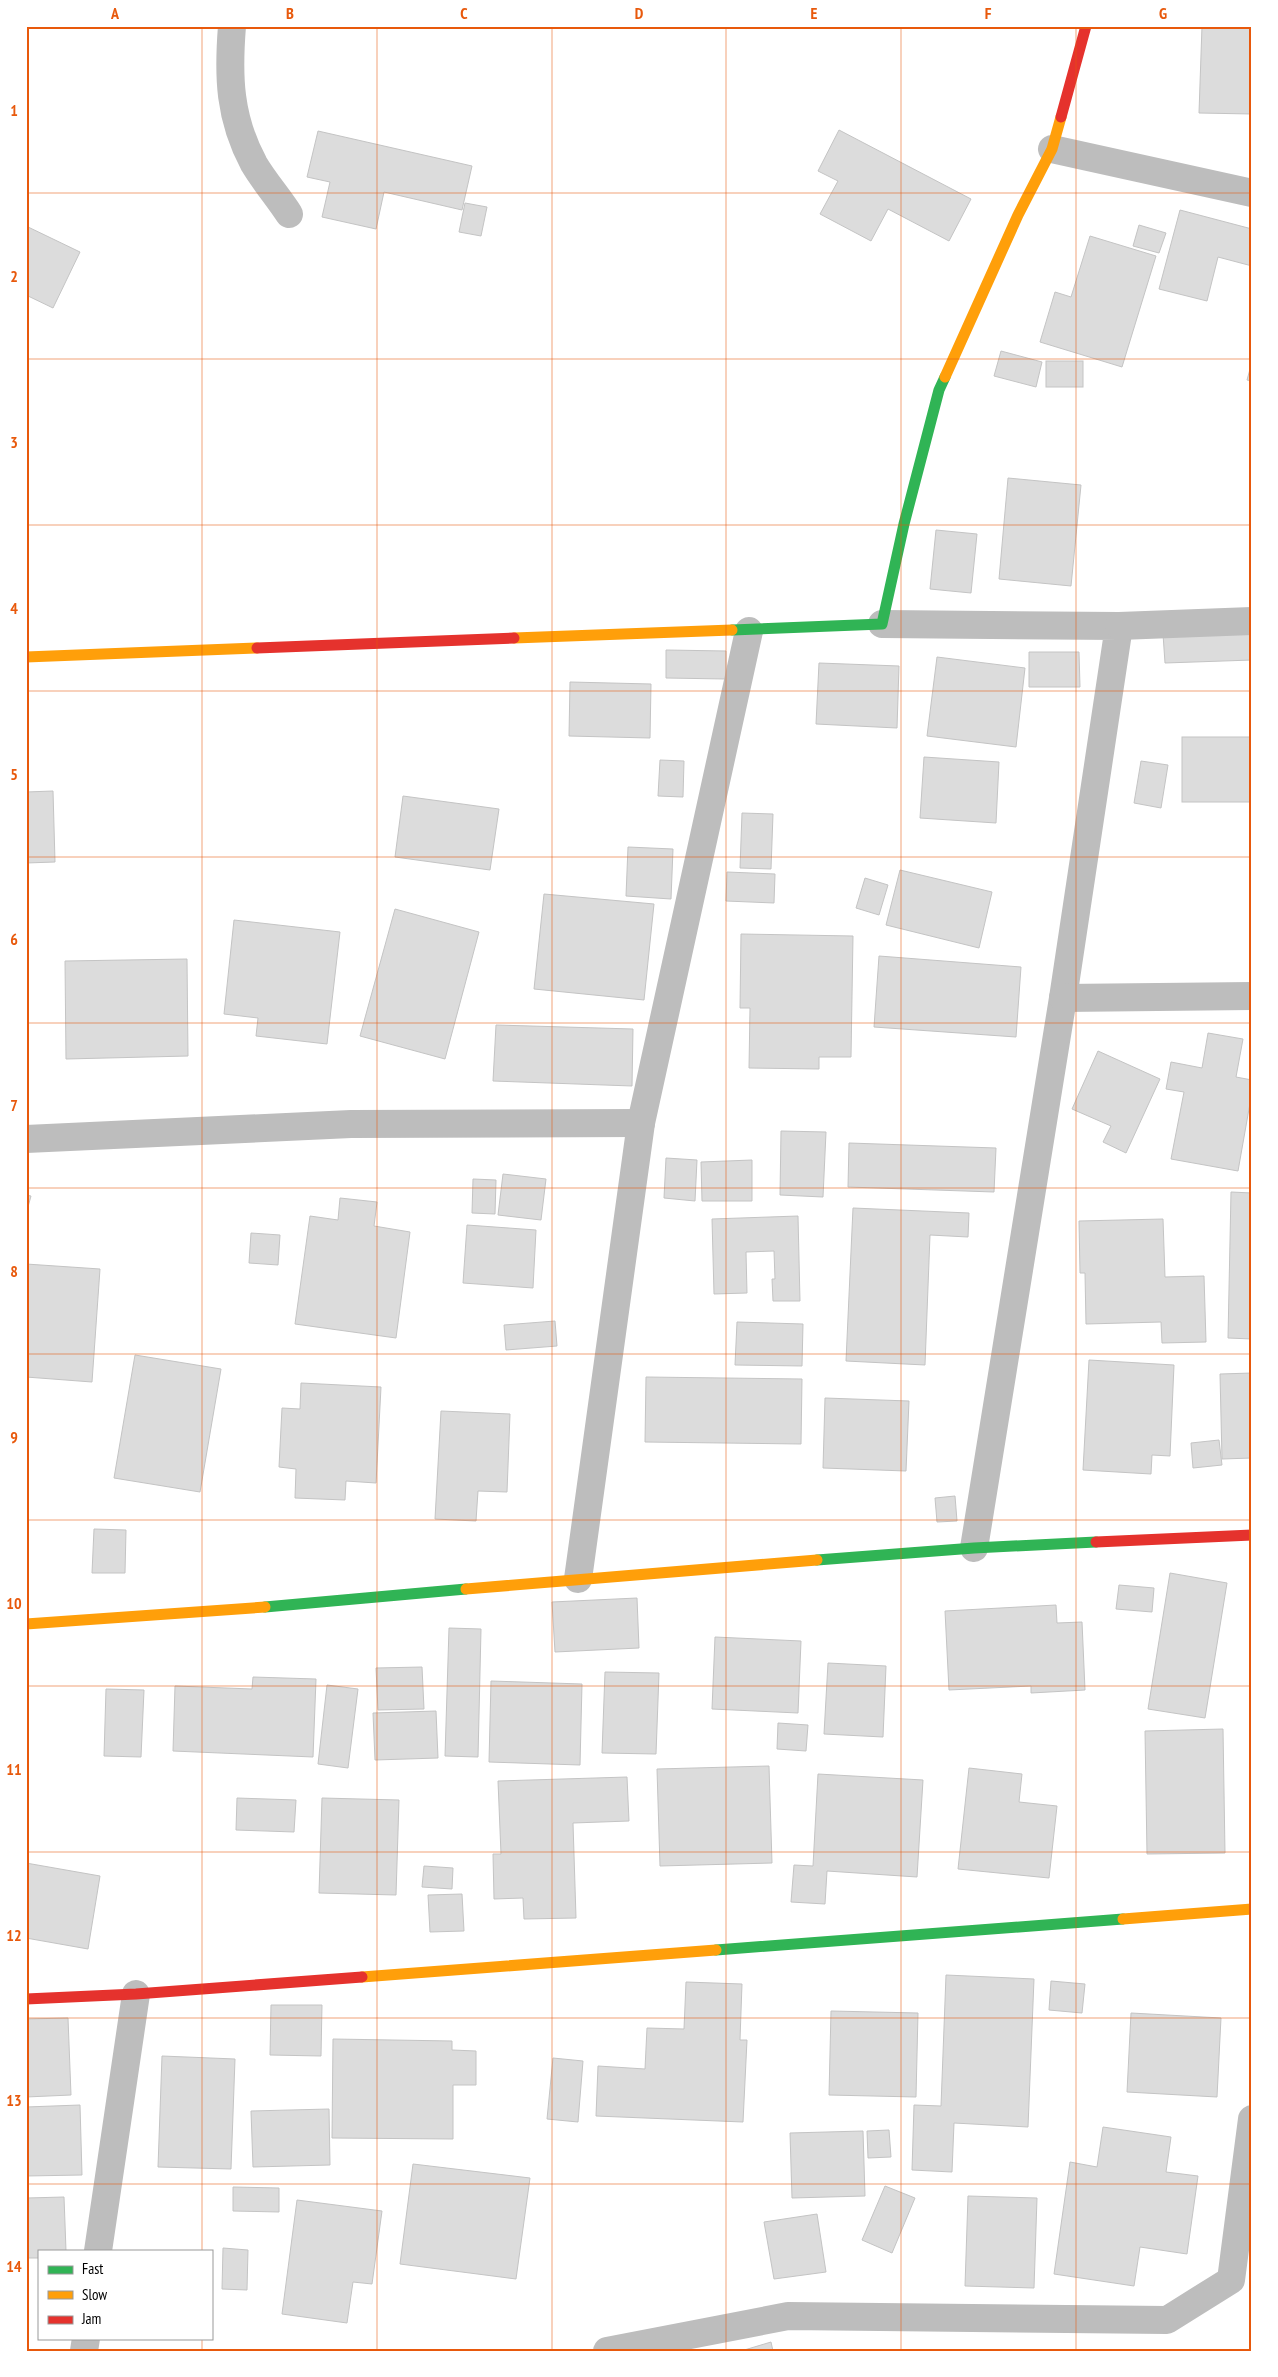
<svg xmlns="http://www.w3.org/2000/svg" width="1278" height="2377" font-family="'PT Sans Narrow',sans-serif">
	<style>
		.building { fill: #dcdcdc; stroke: #c4c4c4 }
		.lines { fill: none; stroke-linecap: round; stroke-linejoin: round }
		.street { stroke: #bdbdbd; stroke-width: 28 }
		.fast { stroke: #30b455; stroke-width: 11 }
		.slow { stroke: #ff9f0a; stroke-width: 11 }
		.jam { stroke: #e5322d; stroke-width: 11 }
		.grid { fill: none; stroke: #e8590c; stroke-width: 1; stroke-opacity: 0.55 }
		.neatline { fill: none; stroke: #e8590c; stroke-width: 2 }
		.grid-label { font-size: 16px; text-anchor: middle; font-weight: bold; fill: #e8590c }
	</style>
	<rect width="100%" height="100%" fill="#fff"/>
	<g class="building">
		<polygon points="1202,26 1252,26 1252,114 1199,113"/>
		<polygon points="839,130 971,199 949,241 888,209 871,241 820,214 838,181 818,171"/>
		<polygon points="318,131 472,166 462,210 384,192 376,229 322,217 330,182 307,177"/>
		<polygon points="465,203 487,207 481,236 459,232"/>
		<polygon points="1180,210 1252,229 1252,266 1218,257 1207,301 1159,289"/>
		<polygon points="1139,225 1166,233 1159,253 1133,246"/>
		<polygon points="26,226 80,252 53,308 26,295"/>
		<polygon points="1090,236 1156,256 1122,367 1040,342 1055,292 1071,297"/>
		<polygon points="1001,351 1042,362 1036,387 994,376"/>
		<rect x="1046" y="361" width="37" height="26"/>
		<polygon points="1252,362 1252,381 1247,380"/>
		<polygon points="1008,478 1081,485 1071,586 999,579"/>
		<polygon points="936,530 977,534 971,593 930,589"/>
		<polygon points="1252,631 1252,660 1165,663 1163,634"/>
		<polygon points="666,650 726,651 726,679 666,678"/>
		<polygon points="1029,652 1079,652 1080,687 1029,687"/>
		<polygon points="937,657 1025,668 1016,747 927,736"/>
		<polygon points="819,663 899,666 897,728 816,724"/>
		<polygon points="570,682 651,684 650,738 569,736"/>
		<rect x="1182" y="737" width="70" height="65"/>
		<polygon points="924,757 999,762 996,823 920,818"/>
		<polygon points="660,760 684,761 683,797 658,796"/>
		<polygon points="1141,761 1168,765 1161,808 1134,803"/>
		<polygon points="53,791 55,862 26,863 26,792"/>
		<polygon points="403,796 499,809 490,870 395,857"/>
		<polygon points="742,813 773,814 771,869 740,868"/>
		<polygon points="628,847 673,849 671,899 626,896"/>
		<polygon points="900,870 992,892 979,948 886,925"/>
		<polygon points="727,872 775,874 774,903 726,901"/>
		<polygon points="865,878 888,885 879,915 856,908"/>
		<polygon points="544,894 654,904 644,1000 534,989"/>
		<polygon points="395,909 479,932 445,1059 360,1036"/>
		<polygon points="234,920 340,932 327,1044 256,1036 258,1018 224,1014"/>
		<polygon points="741,934 853,936 851,1057 819,1057 819,1069 749,1068 750,1008 740,1008"/>
		<polygon points="879,956 1021,967 1016,1037 874,1027"/>
		<polygon points="187,959 188,1056 66,1059 65,961"/>
		<polygon points="496,1025 633,1029 632,1086 493,1081"/>
		<polygon points="1208,1033 1243,1039 1236,1077 1252,1080 1252,1092 1238,1171 1171,1159 1184,1092 1166,1089 1171,1062 1202,1068"/>
		<polygon points="1098,1051 1160,1079 1126,1153 1103,1142 1111,1126 1072,1109"/>
		<polygon points="781,1131 826,1132 823,1197 780,1195"/>
		<polygon points="849,1143 996,1148 994,1192 848,1187"/>
		<polygon points="666,1158 697,1160 695,1201 664,1198"/>
		<polygon points="752,1160 752,1201 702,1201 701,1162"/>
		<polygon points="503,1174 546,1179 541,1220 498,1215"/>
		<polygon points="473,1179 496,1180 495,1214 472,1213"/>
		<polygon points="1231,1192 1252,1193 1252,1339 1228,1338"/>
		<polygon points="26,1195 31,1196 26,1214"/>
		<polygon points="340,1198 377,1202 374,1226 410,1232 396,1338 295,1324 310,1216 338,1220"/>
		<polygon points="853,1208 969,1213 968,1237 930,1235 925,1365 846,1361"/>
		<polygon points="798,1216 800,1301 773,1301 772,1279 775,1279 774,1251 746,1252 747,1293 714,1294 712,1219"/>
		<polygon points="1163,1219 1165,1277 1204,1276 1206,1342 1162,1343 1161,1322 1086,1324 1085,1273 1080,1273 1079,1221"/>
		<polygon points="467,1225 536,1230 533,1288 463,1283"/>
		<polygon points="251,1233 280,1235 278,1265 249,1263"/>
		<polygon points="26,1264 100,1269 92,1382 26,1377"/>
		<polygon points="555,1321 557,1346 506,1350 504,1325"/>
		<polygon points="737,1322 803,1324 802,1366 735,1365"/>
		<polygon points="135,1355 221,1369 200,1492 114,1478"/>
		<polygon points="1089,1360 1174,1365 1170,1456 1152,1455 1151,1474 1083,1470"/>
		<polygon points="1252,1373 1252,1458 1222,1459 1220,1374"/>
		<polygon points="646,1377 802,1379 801,1444 645,1442"/>
		<polygon points="301,1383 381,1387 376,1483 346,1481 345,1500 295,1498 296,1469 279,1467 282,1408 300,1409"/>
		<polygon points="825,1398 909,1401 906,1471 823,1468"/>
		<polygon points="441,1411 510,1414 507,1492 478,1491 476,1521 435,1519"/>
		<polygon points="1219,1440 1222,1465 1193,1468 1191,1443"/>
		<polygon points="955,1496 957,1521 937,1522 935,1498"/>
		<polygon points="94,1529 126,1530 125,1573 92,1573"/>
		<polygon points="1170,1573 1227,1583 1205,1718 1148,1709"/>
		<polygon points="1119,1585 1154,1588 1152,1612 1116,1609"/>
		<polygon points="637,1598 639,1648 555,1652 552,1602"/>
		<polygon points="1056,1605 1057,1623 1082,1622 1085,1690 1031,1693 1031,1686 949,1690 945,1611"/>
		<polygon points="449,1628 481,1629 478,1757 445,1756"/>
		<polygon points="715,1637 801,1641 798,1713 712,1709"/>
		<polygon points="828,1663 886,1666 883,1737 824,1734"/>
		<polygon points="422,1667 424,1709 378,1710 376,1668"/>
		<polygon points="605,1672 659,1673 656,1754 602,1753"/>
		<polygon points="253,1677 316,1679 313,1757 173,1751 175,1686 252,1689"/>
		<polygon points="491,1681 582,1684 580,1765 489,1762"/>
		<polygon points="327,1685 358,1689 348,1768 318,1764"/>
		<polygon points="106,1689 144,1690 141,1757 104,1756"/>
		<polygon points="436,1711 438,1758 375,1760 373,1713"/>
		<polygon points="778,1723 808,1725 806,1751 777,1749"/>
		<polygon points="1223,1729 1225,1853 1147,1854 1145,1731"/>
		<polygon points="769,1766 772,1863 660,1866 657,1769"/>
		<polygon points="969,1768 1022,1774 1019,1802 1057,1806 1049,1878 958,1869"/>
		<polygon points="818,1774 923,1780 917,1877 827,1871 825,1904 791,1902 794,1865 813,1866"/>
		<polygon points="627,1777 629,1821 573,1823 576,1918 524,1919 523,1898 494,1899 493,1854 501,1854 498,1781"/>
		<polygon points="237,1798 296,1800 294,1832 236,1830"/>
		<polygon points="322,1798 399,1800 396,1895 319,1893"/>
		<polygon points="26,1863 100,1876 88,1949 26,1938"/>
		<polygon points="424,1866 453,1868 452,1889 422,1887"/>
		<polygon points="462,1894 464,1931 430,1932 428,1895"/>
		<polygon points="946,1975 1034,1979 1028,2127 954,2123 952,2172 912,2170 914,2105 941,2106"/>
		<polygon points="1051,1981 1085,1984 1082,2013 1049,2010"/>
		<polygon points="686,1982 742,1984 740,2040 747,2040 743,2122 596,2116 598,2066 645,2069 647,2028 684,2029"/>
		<polygon points="271,2005 322,2005 321,2056 270,2055"/>
		<polygon points="831,2011 918,2013 916,2097 829,2095"/>
		<polygon points="1131,2013 1221,2018 1217,2097 1127,2092"/>
		<polygon points="68,2018 71,2095 26,2097 26,2019"/>
		<polygon points="333,2039 452,2041 452,2050 476,2051 476,2085 453,2085 453,2139 332,2138"/>
		<polygon points="162,2056 235,2059 231,2169 158,2167"/>
		<polygon points="553,2058 583,2061 578,2122 547,2119"/>
		<polygon points="80,2105 82,2175 26,2176 26,2107"/>
		<polygon points="329,2109 330,2165 253,2167 251,2111"/>
		<polygon points="1103,2127 1171,2137 1166,2172 1198,2176 1187,2254 1140,2247 1134,2286 1054,2274 1070,2162 1097,2167"/>
		<polygon points="889,2130 891,2157 868,2158 867,2131"/>
		<polygon points="863,2131 865,2196 792,2198 790,2133"/>
		<polygon points="413,2164 530,2178 516,2279 400,2264"/>
		<polygon points="885,2186 915,2198 892,2253 862,2240"/>
		<polygon points="233,2187 279,2188 279,2212 233,2211"/>
		<polygon points="968,2196 1037,2198 1034,2288 965,2286"/>
		<polygon points="64,2197 66,2251 39,2251 39,2258 26,2258 27,2198"/>
		<polygon points="297,2200 382,2211 372,2284 353,2282 347,2323 282,2314"/>
		<polygon points="817,2214 826,2272 774,2279 764,2222"/>
		<polygon points="223,2248 248,2250 247,2290 222,2289"/>
		<polygon points="771,2342 773,2351 741,2351"/>
	</g>
	<g class="lines">
		<g class="street">
			<path d="M232,26C228,76 229,118 254,164C264,181 278,197 289,214"/>
			<polyline points="1052,149 1252,193"/>
			<polyline points="882,624 1119,626 1063,998 974,1548"/>
			<polyline points="1119,626 1252,621"/>
			<polyline points="1063,998 1252,996"/>
			<polyline points="26,1139 351,1124 641,1123"/>
			<polyline points="578,1579 641,1123 749,631"/>
			<polyline points="98,2251 136,1994"/>
			<polyline points="84,2351 86,2338"/>
			<polyline points="607,2351 788,2316 1167,2320 1231,2280 1252,2119"/>
		</g>
		<g class="fast">
			<polyline points="732,630 882,624 904,524 939,390 945,377"/>
			<polyline points="817,1560 974,1548 1096,1542"/>
			<polyline points="265,1607 466,1589"/>
			<polyline points="716,1950 1123,1919"/>
		</g>
		<g class="slow">
			<polyline points="945,377 1018,215 1052,149 1061,117"/>
			<polyline points="514,638 732,630"/>
			<polyline points="26,657 257,648"/>
			<polyline points="466,1589 817,1560"/>
			<polyline points="26,1624 265,1607"/>
			<polyline points="1123,1919 1252,1909"/>
			<polyline points="362,1977 716,1950"/>
		</g>
		<g class="jam">
			<polyline points="1061,117 1086,26"/>
			<polyline points="257,648 514,638"/>
			<polyline points="1096,1542 1252,1535"/>
			<polyline points="26,1999 136,1994 362,1977"/>
		</g>
	</g>
	<path class="grid" d="M202,26V2251M377,26V2351M552,26V2351M726,26V2351M901,26V2351M1076,26V2351M26,193H1252M26,359H1252M26,525H1252M26,691H1252M26,857H1252M26,1023H1252M26,1188H1252M26,1354H1252M26,1520H1252M26,1686H1252M26,1852H1252M26,2018H1252M26,2184H1252M202,2338V2351"/>
	<rect width="1278" height="2377" fill="none" stroke="#ffffff" stroke-width="55"/>
	<rect x="38" y="2250" width="175" height="90" fill="#ffffff" stroke="#999999"/>
	<rect x="48" y="2266" width="25" height="8" fill="#30b455" stroke="#999999"/>
	<text x="82" y="2274" font-size="15" fill="#000000">Fast</text>
	<rect x="48" y="2291" width="25" height="8" fill="#ff9f0a" stroke="#999999"/>
	<text x="82" y="2300" font-size="15" fill="#000000">Slow</text>
	<rect x="48" y="2316" width="25" height="8" fill="#e5322d" stroke="#999999"/>
	<text x="82" y="2324" font-size="15" fill="#000000">Jam</text>
	<rect x="28" y="28" width="1222" height="2322" class="neatline"/>
	<g class="grid-label">
		<text x="115" y="19">A</text>
		<text x="290" y="19">B</text>
		<text x="464" y="19">C</text>
		<text x="639" y="19">D</text>
		<text x="814" y="19">E</text>
		<text x="988" y="19">F</text>
		<text x="1163" y="19">G</text>
		<text x="14" y="116">1</text>
		<text x="14" y="282">2</text>
		<text x="14" y="448">3</text>
		<text x="14" y="614">4</text>
		<text x="14" y="780">5</text>
		<text x="14" y="945">6</text>
		<text x="14" y="1111">7</text>
		<text x="14" y="1277">8</text>
		<text x="14" y="1443">9</text>
		<text x="14" y="1609">10</text>
		<text x="14" y="1775">11</text>
		<text x="14" y="1941">12</text>
		<text x="14" y="2106">13</text>
		<text x="14" y="2272">14</text>
	</g>
</svg>
